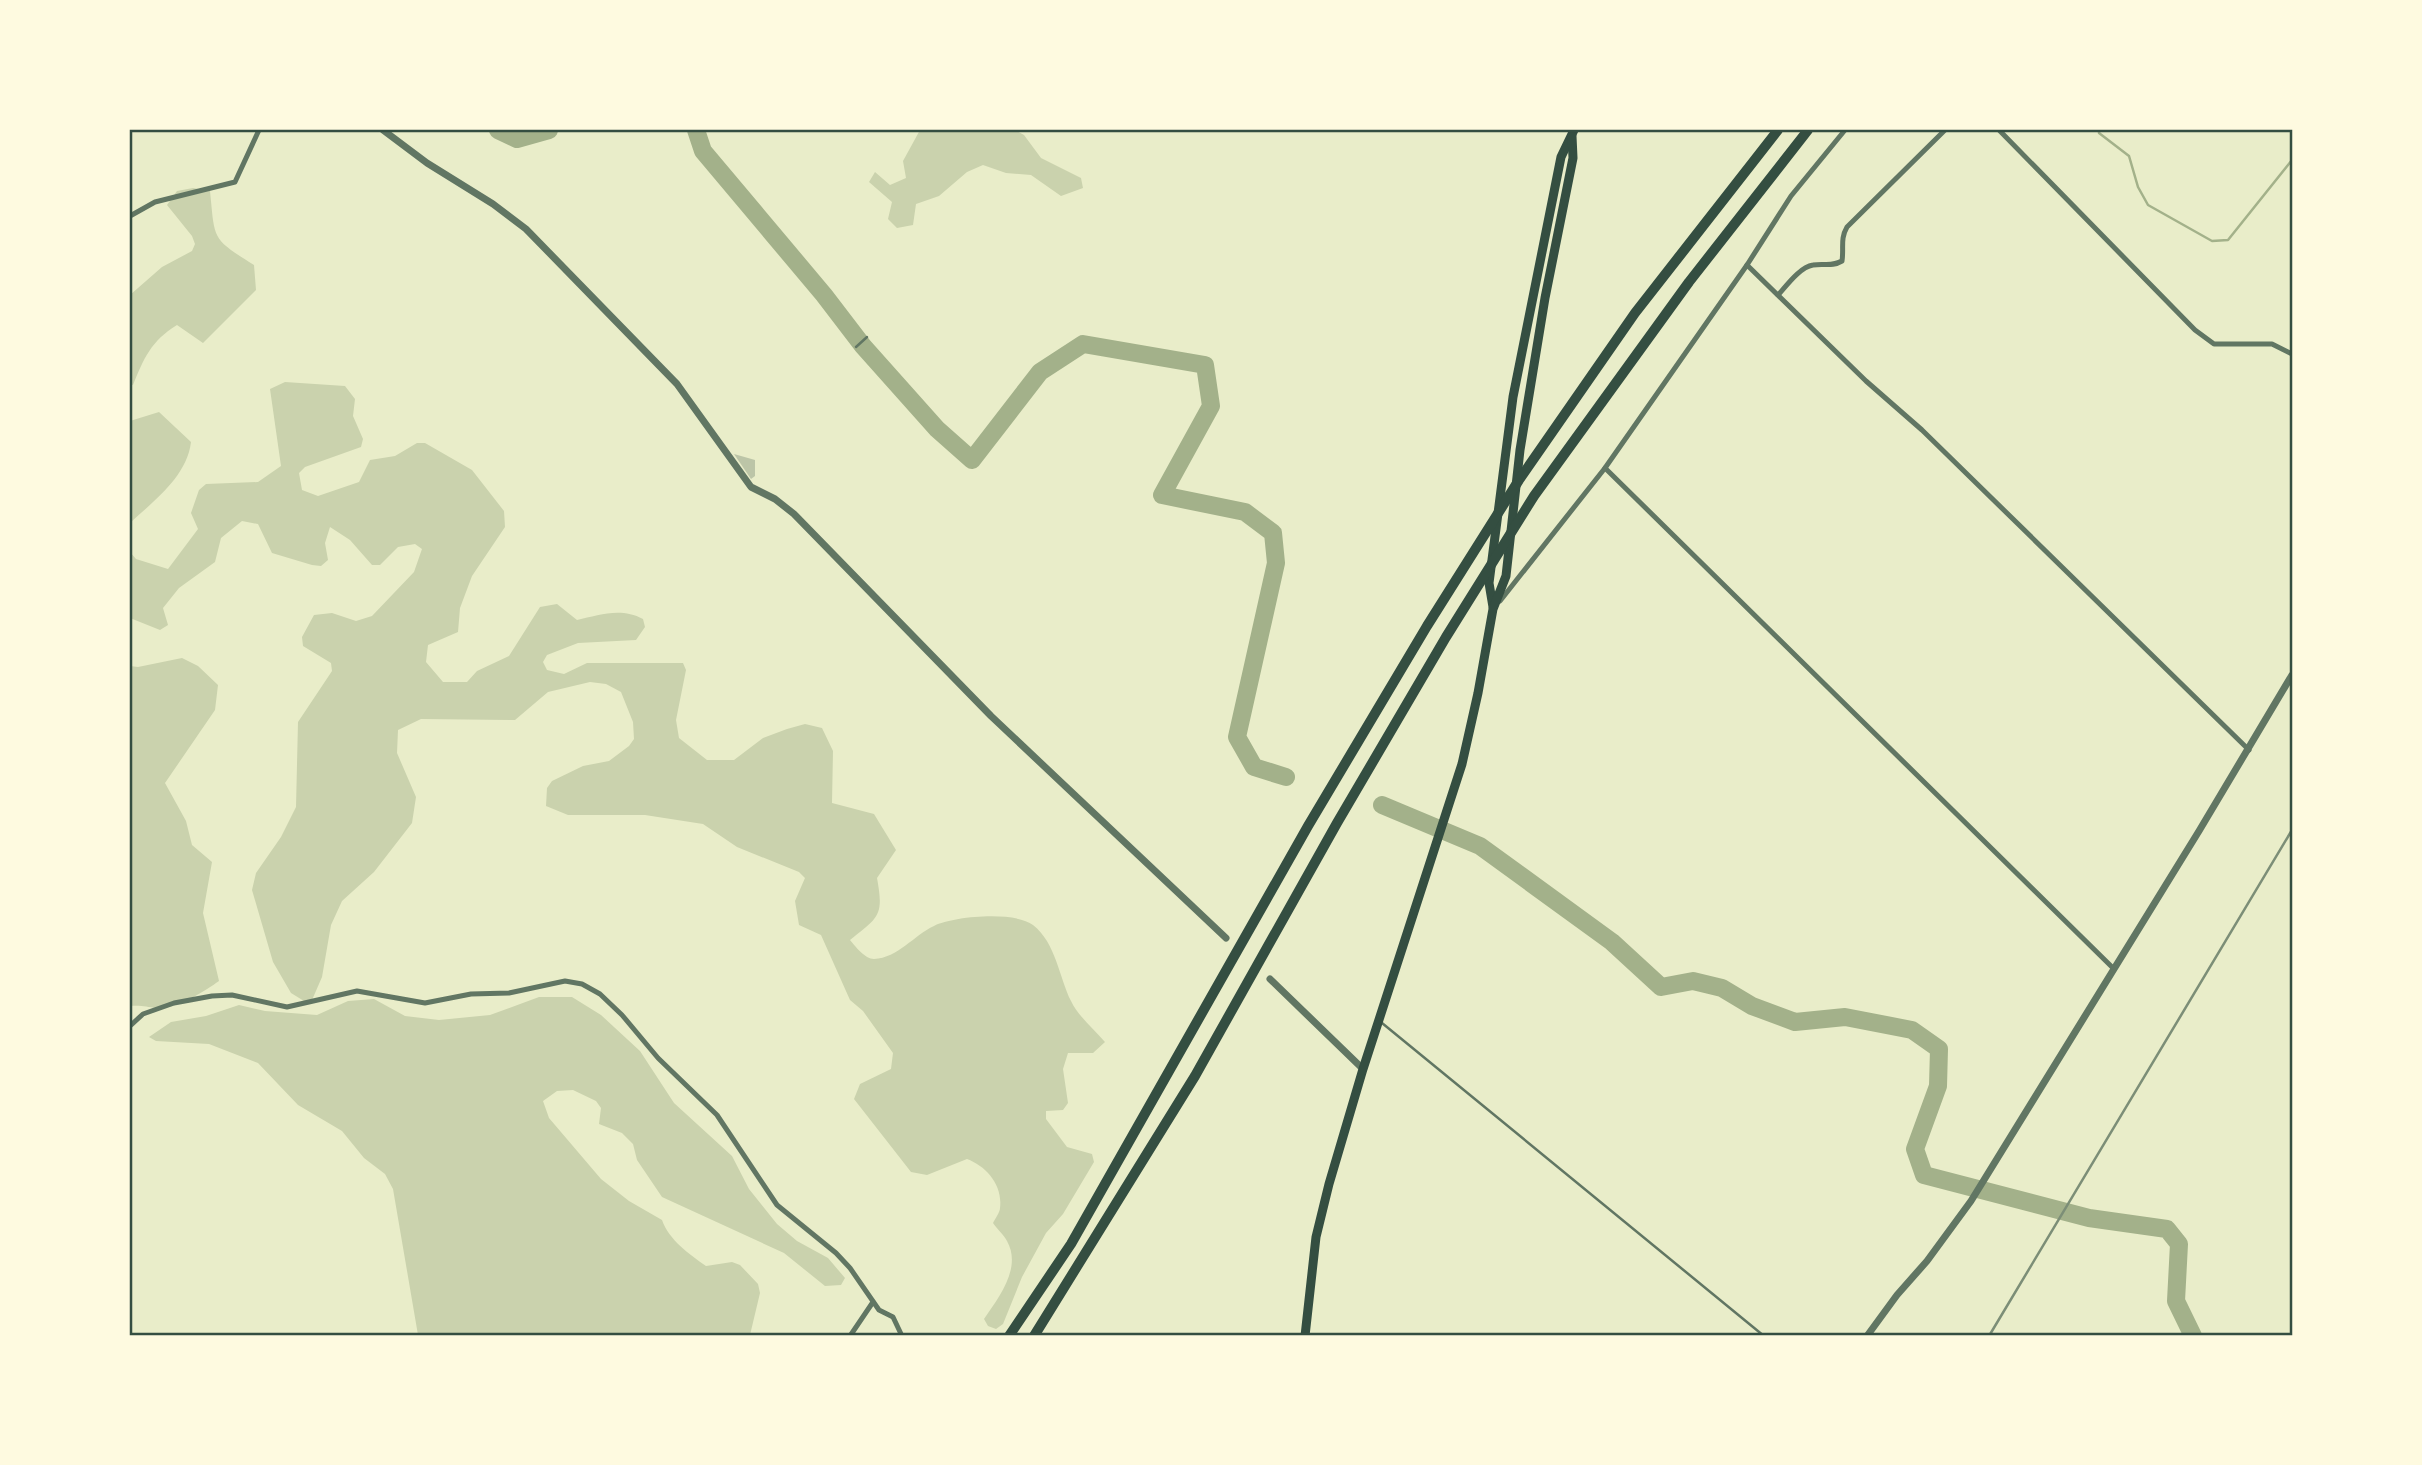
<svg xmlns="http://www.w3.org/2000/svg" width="2422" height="1465" font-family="'PT Sans',sans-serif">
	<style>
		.green { fill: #cad2ad }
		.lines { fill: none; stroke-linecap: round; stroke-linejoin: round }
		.stream { stroke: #a3b18a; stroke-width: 2.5 }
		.river { stroke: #a3b18a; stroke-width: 18 }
		.building { fill: #bcc5a7 }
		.service { stroke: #617663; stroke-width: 2.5 }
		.minor { stroke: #617663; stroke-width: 5 }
		.tertiary { stroke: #617663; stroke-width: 7 }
		.primary { stroke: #344e41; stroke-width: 9 }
		.motorway { stroke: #344e41; stroke-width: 10 }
		.rail { stroke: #7c8e77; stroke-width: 2.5 }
		.neatline { fill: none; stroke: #344e41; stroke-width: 2.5 }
	</style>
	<rect width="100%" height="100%" fill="#e9edc9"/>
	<g class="green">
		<polygon points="920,130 1015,130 1024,135 1041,158 1081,178 1083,188 1061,196 1031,175 1006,173 983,165 967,172 939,196 916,204 913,225 897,228 888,219 892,202 869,182 875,172 890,185 906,178 903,161"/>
		<path d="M193,188L210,191C215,240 211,238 254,265L256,290L203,343L177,325C151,341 144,358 133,385L130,384V295L162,267L192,251L195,244L192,236L167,205L177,191Z"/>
		<path d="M285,382L345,386L355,399L353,416L363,439L361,447L305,467L299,473L302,490L318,496L359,482L370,460L395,456L417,443H425L472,470L504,511L505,527L472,576L460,608L458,632L428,645L426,662L443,682H467L477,671L509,656L540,607L557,604L577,620C599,615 621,607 643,619L645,627L636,640L578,643L547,655L543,662L547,670L564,674L587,663H683L686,670L676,720L679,738L707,760H734L763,738L787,729L805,724L822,728L833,751L832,803L874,814L896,850L877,878C884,916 879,917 850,940C855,946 865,959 874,959C898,958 914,935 934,926C954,916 1015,911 1033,925C1056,943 1059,977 1071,1001C1078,1016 1094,1029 1105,1042L1093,1053H1068L1063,1069L1068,1103L1063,1110L1046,1111V1119L1067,1147L1092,1154L1094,1162L1063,1214L1046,1233L1022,1277L1003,1324L996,1329L988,1326L984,1319C999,1297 1022,1268 1007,1241C1004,1235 997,1229 993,1223C995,1219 1000,1212 1000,1208C1003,1185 986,1166 967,1159L927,1175L911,1172L854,1099L860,1084L891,1069L893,1053L863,1011L850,1000L821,935L799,925L795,901L805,878L799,872L737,847L703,824L645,815H568L546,806L547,788L552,781L583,766L609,761L629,746L634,739L633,722L621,692L606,684L590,682L548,692L515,720L421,719L398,730L397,753L416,797L412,823L374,872L342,901L331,925L322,977L312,1000L304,1001L291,993L273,962L252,890L256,873L281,837L296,807L298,722L332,671L331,663L303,646L302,637L314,615L332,613L356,621L372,616L414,572L422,549L415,544L398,547L380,565H372L350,540L330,527L325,543L328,560L321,566L312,565L272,553L258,524L242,521L221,538L215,562L179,588L163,608L168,625L160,630L130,618V552L136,559L168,569L198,529L191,513L199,490L206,484L258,482L281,466L270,389Z"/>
		<path d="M159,412L191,442C187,476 155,500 131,522L130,528V421Z"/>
		<path d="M182,658L198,666L218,685L215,710L165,783L186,821L192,845L212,862L203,913L219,981C205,991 175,1010 157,1008C146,1007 142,1005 130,1006V666L138,667Z"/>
		<path d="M539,997H572L601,1015L640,1051L674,1103L732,1156L749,1189L777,1224L797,1241L828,1258L845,1278L841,1285L825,1286L784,1253L662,1197L637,1160L633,1144L622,1133L599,1124L601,1108L596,1101L573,1090L557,1091L543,1101L549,1118L601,1179L629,1201L662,1220C669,1240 689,1254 706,1266L732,1262L740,1265L758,1284L760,1293L750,1335H418L393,1189L385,1174L364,1158L342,1131L298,1105L258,1063L209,1044L156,1041L149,1037L171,1022L206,1016L239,1005L265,1011L317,1015L348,1001L374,999L405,1016L439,1020L490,1015Z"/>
	</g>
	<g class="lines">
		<polyline class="stream" points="2099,130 2099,133 2129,156 2138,187 2148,205 2212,241 2228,240 2292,160"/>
		<g class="river">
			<polyline points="498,130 517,139 549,130"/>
			<polyline points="696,130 703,151 824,295 863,346 937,429 972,460 1040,372 1083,344 1205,365 1211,406 1162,495 1245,512 1273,533 1276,563 1237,737 1254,767 1286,777"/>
			<polyline points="1382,805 1480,846 1612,942 1661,987 1693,981 1722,988 1752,1006 1795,1022 1845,1017 1912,1030 1939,1049 1938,1086 1915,1149 1924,1175 2089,1218 2167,1229 2179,1244 2176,1301 2193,1336"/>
		</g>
	</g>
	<polygon class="building" points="734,454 755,460 755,476 751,479"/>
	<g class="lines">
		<g class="service">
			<polyline points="856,347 867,337"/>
			<polyline points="1382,1023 1764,1336"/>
		</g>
		<g class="minor">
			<polyline points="1999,130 2195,330 2214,344 2272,344 2292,354"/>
			<polyline points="130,216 155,202 235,182 259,130"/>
			<polyline points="1747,265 1866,381 1922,430 2249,750"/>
			<path d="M1778,295C1787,285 1800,267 1813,265C1824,263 1832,267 1842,261C1844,248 1840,239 1847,227L1945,130"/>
			<polyline points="1605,468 2113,968"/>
			<polyline points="1500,601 1605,468 1747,265 1791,196 1845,130"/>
			<polyline points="130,1026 143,1014 174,1003 212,996 232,995 287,1007 357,991 425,1003 471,994 509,993 565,981 582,984 600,994 622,1015 658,1058 717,1115 777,1205 836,1253 850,1268 879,1310 893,1317 902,1336"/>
			<polyline points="850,1336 873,1302"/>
		</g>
		<g class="tertiary">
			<polyline points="383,130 427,163 493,204 526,229 677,384 751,487 775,499 794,514 991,716 1226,938"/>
			<polyline points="1270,979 1363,1069"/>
			<polyline points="1867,1336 1897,1295 1927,1261 1971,1201 2199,831 2292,675"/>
		</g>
		<g class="primary">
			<polyline points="1493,607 1489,583 1513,397 1561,157 1574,130"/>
			<polyline points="1305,1336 1316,1237 1329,1184 1363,1069 1462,764 1478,693 1493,609 1506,576 1520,450 1545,298 1573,158 1572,136"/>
		</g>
		<g class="motorway">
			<polyline points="1009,1336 1071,1244 1308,826 1427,626 1519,480 1635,313 1778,130"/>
			<polyline points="1034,1336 1195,1076 1337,823 1446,637 1534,496 1689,282 1808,130"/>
		</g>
		<polyline class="rail" points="1989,1336 2292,830"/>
	</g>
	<rect width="2422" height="1465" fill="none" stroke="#fefae0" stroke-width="262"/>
	<rect x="131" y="131" width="2160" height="1203" class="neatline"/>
</svg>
